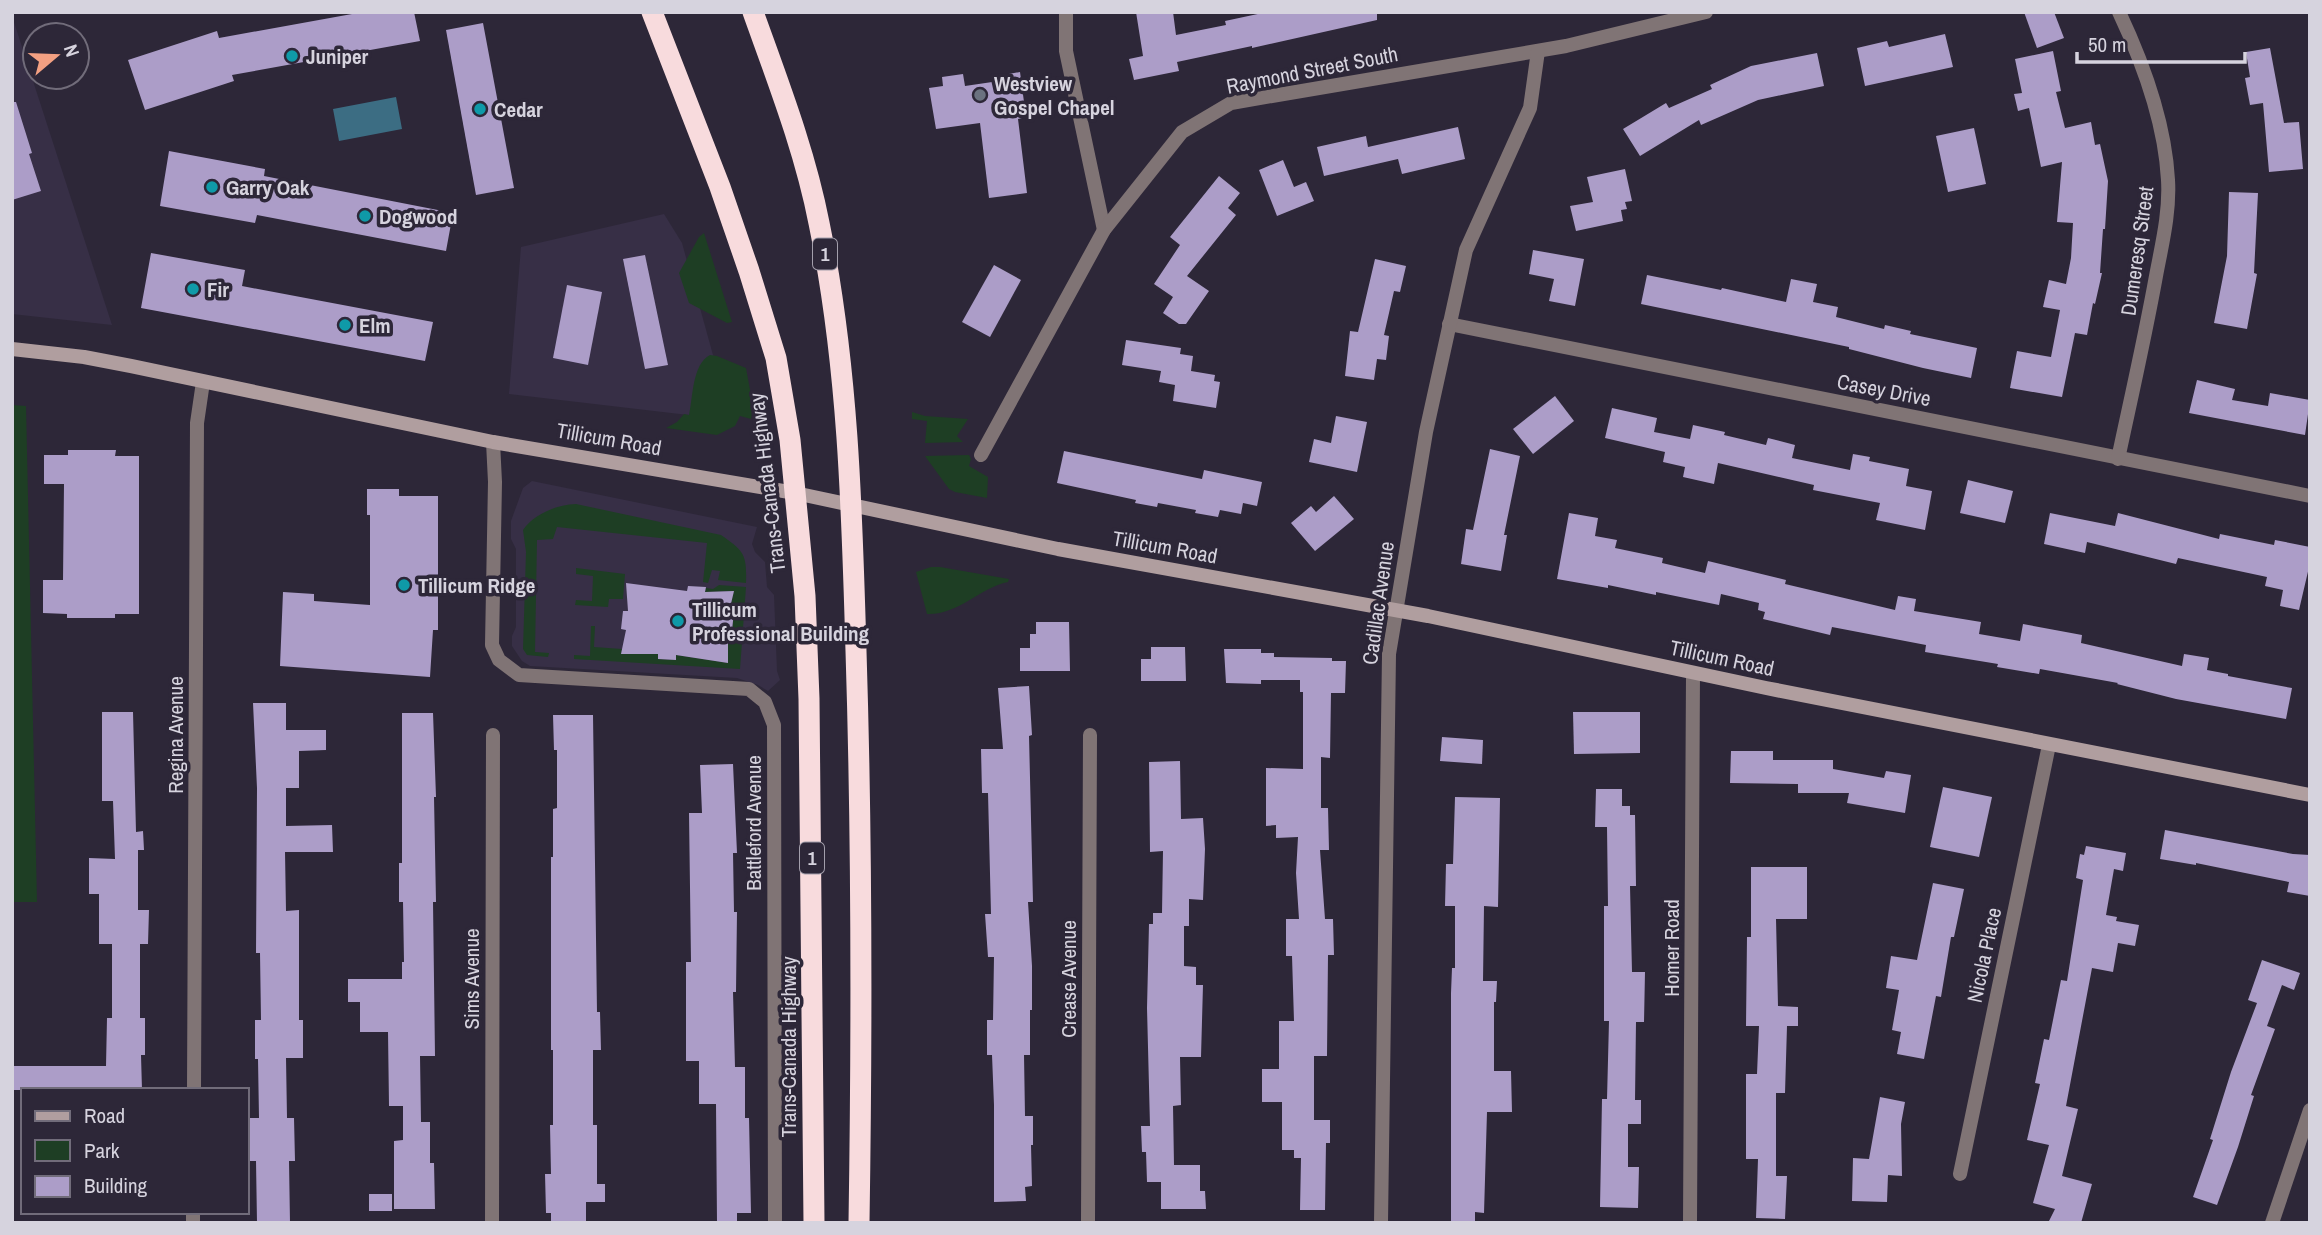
<svg xmlns="http://www.w3.org/2000/svg" width="2322" height="1235" font-family="'Archivo Narrow',sans-serif">
	<style>
		.built { fill: #372f46 }
		.green { fill: #1e3e24 }
		.water { fill: #3c6d83 }
		.building { fill: #ac9dc8 }
		.lines { fill: none; stroke-linecap: round; stroke-linejoin: round }
		.street { stroke: #807475; stroke-width: 14 }
		.secondary { stroke: #b09e9f; stroke-width: 14 }
		.highway { stroke: #f8dbdd; stroke-width: 21 }
		.culture-dot { fill: #0f9aa8; stroke: #2d2738; stroke-width: 2.5 }
		.worship-dot { fill: #6b7280; stroke: #2d2738; stroke-width: 2.5 }
		.labels { text-anchor: middle; dominant-baseline: central; stroke-width: 7; stroke-linejoin: round; paint-order: stroke }
		.shield { fill: #2d2738; stroke: #a39fac; stroke-width: 2 }
		.shield-label { font-size: 19px; font-weight: bold; fill: #d6d3de }
		.poi-label { font-size: 21px; font-weight: bold; fill: #d6d3de; stroke: #2d2738; text-anchor: start }
		.street-label { font-size: 21px; fill: #d6d3de; stroke: #2d2738 }
	</style>
	<rect width="100%" height="100%" fill="#2d2738"/>
	<g class="built">
		<polygon points="12,16 112,325 12,314"/>
		<polygon points="664,214 682,243 731,420 509,394 521,247"/>
		<polygon points="532,481 757,527 752,544 755,552 765,562 767,587 774,595 777,671 780,680 768,691 758,685 737,678 530,666 522,661 512,646 512,636 516,627 516,549 511,539 511,521 523,488"/>
	</g>
	<g class="green">
		<polygon points="704,233 732,322 727,323 689,303 679,273 699,237"/>
		<path d="M710,355L717,356L746,368L753,406L751,419L740,416L735,426L717,435L666,428L677,422L684,414L689,415C693,398 692,364 710,355Z"/>
		<polygon points="12,405 26,406 37,902 12,902"/>
		<polygon points="912,412 925,416 968,419 957,436 963,442 925,443 927,421 912,419"/>
		<polygon points="969,455 971,459 969,466 988,477 987,498 955,492 949,489 925,456"/>
		<path d="M576,504L721,535C744,551 747,554 746,583L718,580L720,571L712,570L708,583L703,582L707,543L557,527L553,539L537,540L535,652L549,653L548,657L527,655L523,649L526,552L523,530C535,513 557,505 576,504Z"/>
		<path d="M931,567H940L1009,579L1008,582C979,588 959,615 927,614L916,572Z"/>
		<polygon points="576,568 625,574 623,599 609,599 608,607 575,605 576,600 592,601 593,576 576,574"/>
		<polygon points="719,585 746,587 740,669 574,659 574,655 590,656 591,626 595,626 594,647 622,649 621,654 658,654 658,659 675,660 676,655 728,663 728,630 732,630 734,613 729,612 734,591 705,592 706,588 713,589"/>
	</g>
	<polygon class="water" points="396,97 402,129 339,141 333,109"/>
	<g class="building">
		<polygon points="363,12 414,12 420,41 232,75 234,81 145,110 128,60 217,31 219,38"/>
		<polygon points="1136,12 1173,12 1176,35 1226,25 1225,21 1267,12 1377,12 1377,20 1252,48 1252,46 1177,62 1179,71 1134,80 1129,59 1143,56"/>
		<polygon points="2024,12 2054,12 2064,38 2037,48"/>
		<polygon points="483,23 514,188 476,195 446,30"/>
		<polygon points="1945,34 1953,67 1865,86 1857,48 1887,41 1889,47"/>
		<polygon points="2270,48 2284,123 2299,122 2303,169 2269,172 2263,103 2250,105 2245,78 2250,77 2246,52"/>
		<polygon points="2053,51 2061,91 2056,92 2065,128 2091,122 2095,145 2100,144 2108,181 2105,229 2103,229 2100,273 2102,273 2095,304 2093,303 2087,335 2075,333 2062,397 2010,388 2017,351 2051,357 2060,310 2043,307 2049,280 2066,284 2071,258 2073,223 2057,222 2062,162 2041,167 2029,108 2018,111 2014,94 2022,93 2015,59"/>
		<polygon points="1817,53 1824,86 1758,100 1701,125 1699,120 1640,156 1623,129 1666,103 1669,108 1712,89 1710,85 1751,66"/>
		<polygon points="1020,72 1026,117 1018,119 1027,193 989,198 980,123 936,129 929,88 943,86 942,77 963,74 965,86 999,81 998,76"/>
		<polygon points="12,102 16,102 32,153 29,154 41,191 12,200"/>
		<polygon points="1458,127 1465,159 1402,174 1398,159 1324,176 1317,147 1366,136 1368,147"/>
		<polygon points="1974,128 1986,184 1948,192 1936,136"/>
		<polygon points="169,151 265,169 264,176 453,213 446,251 257,215 255,223 160,206"/>
		<polygon points="1283,160 1294,187 1306,182 1314,201 1277,216 1259,170"/>
		<polygon points="1625,169 1632,201 1625,202 1627,209 1621,210 1623,221 1576,231 1570,206 1593,202 1587,177"/>
		<polygon points="1219,176 1240,193 1228,208 1236,215 1187,276 1209,291 1186,324 1179,324 1163,313 1173,297 1154,284 1180,245 1170,237"/>
		<polygon points="2229,192 2258,193 2254,273 2257,274 2247,329 2214,323 2227,256"/>
		<polygon points="1533,250 1584,259 1575,306 1549,301 1554,279 1529,274"/>
		<polygon points="151,253 245,270 242,286 433,322 425,361 141,308"/>
		<polygon points="645,255 668,365 645,369 623,259"/>
		<polygon points="1375,259 1406,266 1400,292 1394,291 1384,335 1389,336 1386,360 1377,359 1374,380 1345,376 1350,331 1358,332"/>
		<polygon points="994,265 1021,280 990,337 962,322"/>
		<polygon points="1647,275 1721,290 1722,288 1786,302 1791,279 1817,284 1813,302 1838,307 1836,317 1884,329 1885,325 1911,331 1910,334 1977,348 1971,378 1923,368 1849,349 1849,347 1641,304"/>
		<polygon points="567,285 602,292 588,365 553,358"/>
		<polygon points="1126,340 1181,348 1180,354 1193,356 1191,371 1215,375 1214,381 1220,382 1216,408 1173,401 1175,385 1159,382 1161,371 1122,365"/>
		<polygon points="2197,380 2235,389 2232,400 2268,406 2270,393 2310,400 2305,435 2189,413"/>
		<polygon points="1555,396 1574,421 1533,454 1513,429"/>
		<polygon points="1612,408 1657,418 1654,432 1690,439 1693,425 1725,432 1724,435 1766,445 1768,438 1795,445 1792,458 1850,470 1853,454 1870,457 1869,461 1909,469 1906,486 1932,491 1925,530 1876,520 1880,503 1813,490 1814,485 1718,463 1714,484 1683,477 1685,467 1663,462 1665,452 1605,438"/>
		<polygon points="1336,416 1367,422 1357,472 1309,462 1314,439 1331,443"/>
		<polygon points="1490,449 1520,456 1504,535 1507,535 1501,571 1461,564 1466,529 1473,530"/>
		<polygon points="68,450 116,450 115,456 139,456 139,614 115,614 115,618 67,618 67,614 43,613 43,580 63,580 64,484 44,484 44,455 68,455"/>
		<polygon points="1064,451 1202,479 1204,470 1262,482 1257,506 1243,503 1241,514 1220,510 1218,517 1195,513 1196,510 1158,503 1157,507 1135,503 1136,500 1057,483"/>
		<polygon points="1968,480 2013,491 2005,523 1960,513"/>
		<polygon points="367,489 399,489 399,496 438,496 438,630 433,630 430,677 280,666 283,592 314,594 314,601 370,605 370,515 367,515"/>
		<polygon points="1334,496 1354,519 1315,551 1291,523 1311,506 1316,512"/>
		<polygon points="1569,513 1598,518 1595,536 1617,540 1615,548 1663,558 1662,563 1705,573 1708,561 1786,580 1785,584 1895,610 1898,596 1916,599 1914,611 1981,622 1979,634 2020,641 2023,624 2082,635 2081,643 2182,666 2184,654 2209,658 2207,670 2228,674 2228,676 2292,688 2286,719 2176,699 2117,684 2118,683 2040,669 2039,674 1997,667 1998,664 1925,652 1926,645 1832,627 1830,635 1763,619 1765,612 1758,610 1759,603 1721,594 1719,605 1656,592 1656,595 1608,585 1608,588 1557,579"/>
		<polygon points="2050,513 2115,526 2118,513 2219,539 2220,534 2274,545 2275,540 2310,547 2310,563 2299,610 2280,606 2283,590 2265,586 2267,577 2178,558 2176,564 2087,542 2085,553 2044,544"/>
		<polygon points="626,583 687,591 688,586 706,587 705,592 734,591 729,612 734,612 732,630 728,630 728,663 676,655 676,660 658,659 658,654 621,654 626,630 621,629 623,611 628,611"/>
		<polygon points="1036,622 1069,622 1070,671 1020,671 1020,648 1030,648 1030,634 1036,634"/>
		<polygon points="1151,647 1185,647 1186,681 1141,681 1141,659 1151,659"/>
		<polygon points="1224,649 1261,649 1261,653 1274,653 1274,657 1332,658 1332,661 1346,661 1345,693 1331,693 1330,758 1321,757 1321,808 1328,808 1329,850 1320,850 1325,919 1333,919 1334,955 1328,955 1327,1056 1314,1056 1314,1120 1330,1120 1330,1143 1326,1143 1325,1210 1300,1210 1301,1158 1294,1158 1294,1150 1282,1150 1282,1102 1262,1102 1262,1069 1279,1069 1279,1021 1294,1021 1292,956 1286,956 1286,919 1299,919 1296,873 1298,837 1276,838 1276,825 1266,826 1266,768 1303,769 1303,692 1300,692 1300,680 1261,680 1261,684 1226,683"/>
		<polygon points="1029,686 1032,735 1029,736 1033,902 1028,902 1032,966 1032,1010 1030,1010 1030,1055 1024,1055 1025,1116 1033,1116 1033,1145 1031,1145 1032,1186 1025,1187 1026,1201 994,1202 994,1105 992,1055 987,1055 987,1020 993,1020 994,957 988,957 985,914 991,914 988,793 982,793 981,749 1003,749 998,688"/>
		<polygon points="253,703 286,703 286,730 326,730 326,750 299,751 299,788 286,788 286,826 332,825 333,852 285,852 286,911 299,910 299,1020 303,1020 303,1058 286,1058 287,1118 294,1118 295,1161 289,1161 290,1223 257,1223 256,1161 249,1161 249,1118 259,1118 258,1059 255,1059 255,1020 261,1020 260,953 256,953 257,788"/>
		<polygon points="102,712 133,712 136,832 143,831 144,850 138,850 138,910 149,910 148,944 140,944 140,1018 145,1018 145,1055 141,1055 142,1090 12,1090 12,1066 106,1066 107,1018 112,1018 112,944 99,944 99,894 89,894 89,858 115,859 113,801 102,801"/>
		<polygon points="1573,712 1640,712 1640,753 1574,754"/>
		<polygon points="402,713 433,713 436,797 434,797 436,902 433,902 435,1056 420,1056 421,1122 430,1122 430,1163 434,1163 435,1209 394,1209 394,1141 403,1140 403,1106 389,1106 388,1032 360,1032 360,1002 348,1002 348,979 402,979 402,962 404,962 403,902 399,902 399,863 402,863"/>
		<polygon points="553,715 593,715 597,1012 600,1012 601,1050 593,1050 593,1125 597,1125 597,1184 605,1184 605,1202 586,1202 586,1223 551,1223 551,1213 546,1213 545,1174 551,1174 550,1125 553,1125 553,1050 551,1050 551,857 553,857 553,809 557,808 557,750 554,750"/>
		<polygon points="1442,737 1483,740 1482,764 1440,761"/>
		<polygon points="1731,751 1773,751 1773,760 1833,760 1833,769 1884,778 1886,771 1911,775 1905,813 1847,803 1849,793 1798,793 1798,784 1730,783"/>
		<polygon points="1180,761 1181,819 1203,818 1205,849 1203,900 1189,899 1189,926 1184,926 1184,966 1196,967 1196,985 1203,985 1201,1057 1180,1057 1181,1105 1173,1106 1174,1165 1200,1165 1200,1191 1205,1191 1206,1209 1161,1209 1161,1182 1147,1182 1146,1152 1142,1152 1141,1126 1150,1126 1147,1008 1149,924 1153,924 1153,913 1162,913 1163,851 1150,852 1149,762"/>
		<polygon points="733,764 737,853 733,853 734,912 737,912 736,992 733,992 735,1067 745,1067 745,1118 749,1118 751,1213 737,1213 737,1223 717,1223 716,1104 699,1104 699,1061 686,1061 686,962 691,962 689,813 702,813 700,765"/>
		<polygon points="1943,787 1992,797 1979,857 1930,847"/>
		<polygon points="1596,789 1622,789 1622,806 1630,806 1630,815 1635,815 1636,886 1630,886 1632,972 1645,972 1644,1022 1636,1022 1635,1100 1641,1100 1641,1124 1628,1124 1628,1167 1639,1167 1638,1208 1600,1207 1602,1099 1607,1099 1609,1021 1604,1021 1604,906 1608,906 1607,827 1595,827"/>
		<polygon points="1455,797 1500,798 1498,907 1484,906 1483,981 1497,981 1496,1002 1494,1002 1494,1071 1511,1071 1512,1112 1487,1112 1484,1213 1475,1212 1475,1223 1451,1223 1451,993 1452,968 1455,968 1455,906 1445,906 1446,864 1453,864"/>
		<polygon points="2165,830 2293,854 2310,855 2310,896 2287,892 2289,882 2196,863 2196,865 2160,859"/>
		<polygon points="2086,846 2126,853 2123,871 2114,869 2106,915 2117,917 2116,921 2139,925 2135,946 2118,943 2113,972 2092,968 2066,1106 2078,1109 2062,1176 2092,1184 2081,1223 2048,1223 2055,1209 2033,1203 2049,1145 2027,1140 2040,1084 2035,1083 2044,1039 2049,1040 2061,980 2067,981 2083,880 2076,878 2080,854 2084,855"/>
		<polygon points="1751,867 1807,867 1807,919 1776,919 1778,1006 1798,1007 1798,1026 1787,1026 1785,1093 1776,1093 1776,1176 1787,1176 1785,1219 1756,1218 1758,1159 1746,1159 1746,1074 1757,1074 1759,1026 1746,1026 1747,937 1751,937"/>
		<polygon points="1933,883 1964,889 1954,937 1951,937 1941,997 1936,996 1924,1059 1897,1054 1901,1032 1892,1030 1899,990 1886,988 1891,956 1917,960"/>
		<polygon points="2262,960 2300,973 2294,990 2282,985 2267,1026 2275,1029 2251,1095 2254,1096 2238,1147 2217,1205 2193,1197 2213,1140 2210,1139 2231,1072 2257,1003 2248,1000"/>
		<polygon points="1880,1097 1905,1102 1901,1124 1902,1176 1888,1175 1887,1202 1852,1201 1853,1158 1869,1159"/>
		<rect x="369" y="1194" width="23" height="17"/>
	</g>
	<g class="lines">
		<g class="street">
			<polyline points="1066,12 1066,51 1104,230"/>
			<polyline points="1449,324 2310,496"/>
			<polyline points="493,442 495,482 492,645 499,660 519,675 749,689 765,702 774,725 775,1223"/>
			<polyline points="981,455 1104,230 1182,132 1231,103 1566,46 1706,12"/>
			<path d="M2118,459C2131,398 2145,337 2156,276C2162,244 2170,212 2168,180C2165,122 2144,65 2119,12"/>
			<polyline points="194,1090 197,423 203,382"/>
			<polyline points="1960,1174 2049,745"/>
			<polyline points="193,1223 193,1212"/>
			<polyline points="492,1223 493,735"/>
			<polyline points="1088,1223 1090,735"/>
			<polyline points="1381,1223 1389,654 1426,432 1466,250 1530,108 1538,51"/>
			<polyline points="1690,1223 1693,674"/>
			<polyline points="2272,1223 2310,1110"/>
		</g>
		<polyline class="secondary" points="12,349 84,357 131,366 493,442 795,493 1058,549 1428,616 1766,688 2310,795"/>
		<g class="highway">
			<polyline points="652,12 720,187 749,271 776,358 790,440 805,596 809,699 814,1223"/>
			<path d="M753,12C778,82 805,151 819,223C848,364 852,508 856,651C862,841 862,1032 859,1223"/>
		</g>
	</g>
	<g class="culture-dot">
		<circle cx="292" cy="56" r="7"/>
		<circle cx="480" cy="109" r="7"/>
		<circle cx="212" cy="187" r="7"/>
		<circle cx="365" cy="216" r="7"/>
		<circle cx="193" cy="289" r="7"/>
		<circle cx="345" cy="325" r="7"/>
		<circle cx="404" cy="585" r="7"/>
		<circle cx="678" cy="621" r="7"/>
	</g>
	<circle class="worship-dot" cx="980" cy="95" r="7"/>
	<g class="labels">
		<g class="shield">
			<rect x="813" y="238.5" width="24" height="31" rx="5"/>
			<rect x="800" y="842.5" width="24" height="31" rx="5"/>
		</g>
		<g class="shield-label">
			<text x="825" y="254">1</text>
			<text x="812" y="858">1</text>
		</g>
		<g class="poi-label">
			<text x="306" y="56">Juniper</text>
			<text x="994" y="83">Westview<tspan x="994" dy="24">Gospel Chapel</tspan></text>
			<text x="494" y="109">Cedar</text>
			<text x="226" y="187">Garry Oak</text>
			<text x="379" y="216">Dogwood</text>
			<text x="207" y="289">Fir</text>
			<text x="359" y="325">Elm</text>
			<text x="418" y="585">Tillicum Ridge</text>
			<text x="692" y="609">Tillicum<tspan x="692" dy="24">Professional Building</tspan></text>
		</g>
		<g class="street-label">
			<text transform="translate(1312 70) rotate(-11)">Raymond Street South</text>
			<text transform="translate(2137 251) rotate(-82)">Dumeresq Street</text>
			<text transform="translate(1884 390) rotate(11)">Casey Drive</text>
			<text transform="translate(609 439) rotate(10)">Tillicum Road</text>
			<text transform="translate(767 483) rotate(-97)">Trans-Canada Highway</text>
			<text transform="translate(1165 547) rotate(10)">Tillicum Road</text>
			<text transform="translate(1378 603) rotate(-82)">Cadillac Avenue</text>
			<text transform="translate(1722 658) rotate(12)">Tillicum Road</text>
			<text transform="translate(175 735) rotate(-90)">Regina Avenue</text>
			<text transform="translate(753 823) rotate(-90)">Battleford Avenue</text>
			<text transform="translate(1671 948) rotate(-90)">Homer Road</text>
			<text transform="translate(1984 955) rotate(-78)">Nicola Place</text>
			<text transform="translate(471 979) rotate(-90)">Sims Avenue</text>
			<text transform="translate(1068 979) rotate(-90)">Crease Avenue</text>
			<text transform="translate(788 1047) rotate(-90)">Trans-Canada Highway</text>
		</g>
	</g>
	<rect width="2322" height="1235" fill="none" stroke="#d6d3de" stroke-width="28"/>
	<rect x="21" y="1088" width="228" height="126" fill="#2d2738" stroke="#716c7a" stroke-width="2"/>
	<rect x="35" y="1111" width="35" height="10" fill="#b09e9f" stroke="#716c7a" stroke-width="2"/>
	<text x="84" y="1123" font-size="21" fill="#d6d3de">Road</text>
	<rect x="35" y="1140" width="35" height="21" fill="#1e3e24" stroke="#716c7a" stroke-width="2"/>
	<text x="84" y="1158" font-size="21" fill="#d6d3de">Park</text>
	<rect x="35" y="1176" width="35" height="21" fill="#ac9dc8" stroke="#716c7a" stroke-width="2"/>
	<text x="84" y="1193" font-size="21" fill="#d6d3de">Building</text>
	<g transform="translate(56 56) rotate(71)"><circle r="33" fill="#2d2738" stroke="#716c7a" stroke-width="2"/>
	<path d="M0-5L12 26L0 18L-12 26Z" fill="#f3a082"/>
	<text y="-10" font-size="19" font-weight="bold" text-anchor="middle" fill="#d6d3de">N</text>
	</g>
	<path d="M2077 52v10h168v-10" fill="none" stroke="#d6d3de" stroke-width="3.5"/>
	<text x="2088" y="52" font-size="21" fill="#d6d3de" stroke="#2d2738" stroke-width="5" paint-order="stroke">50 m</text>
</svg>
